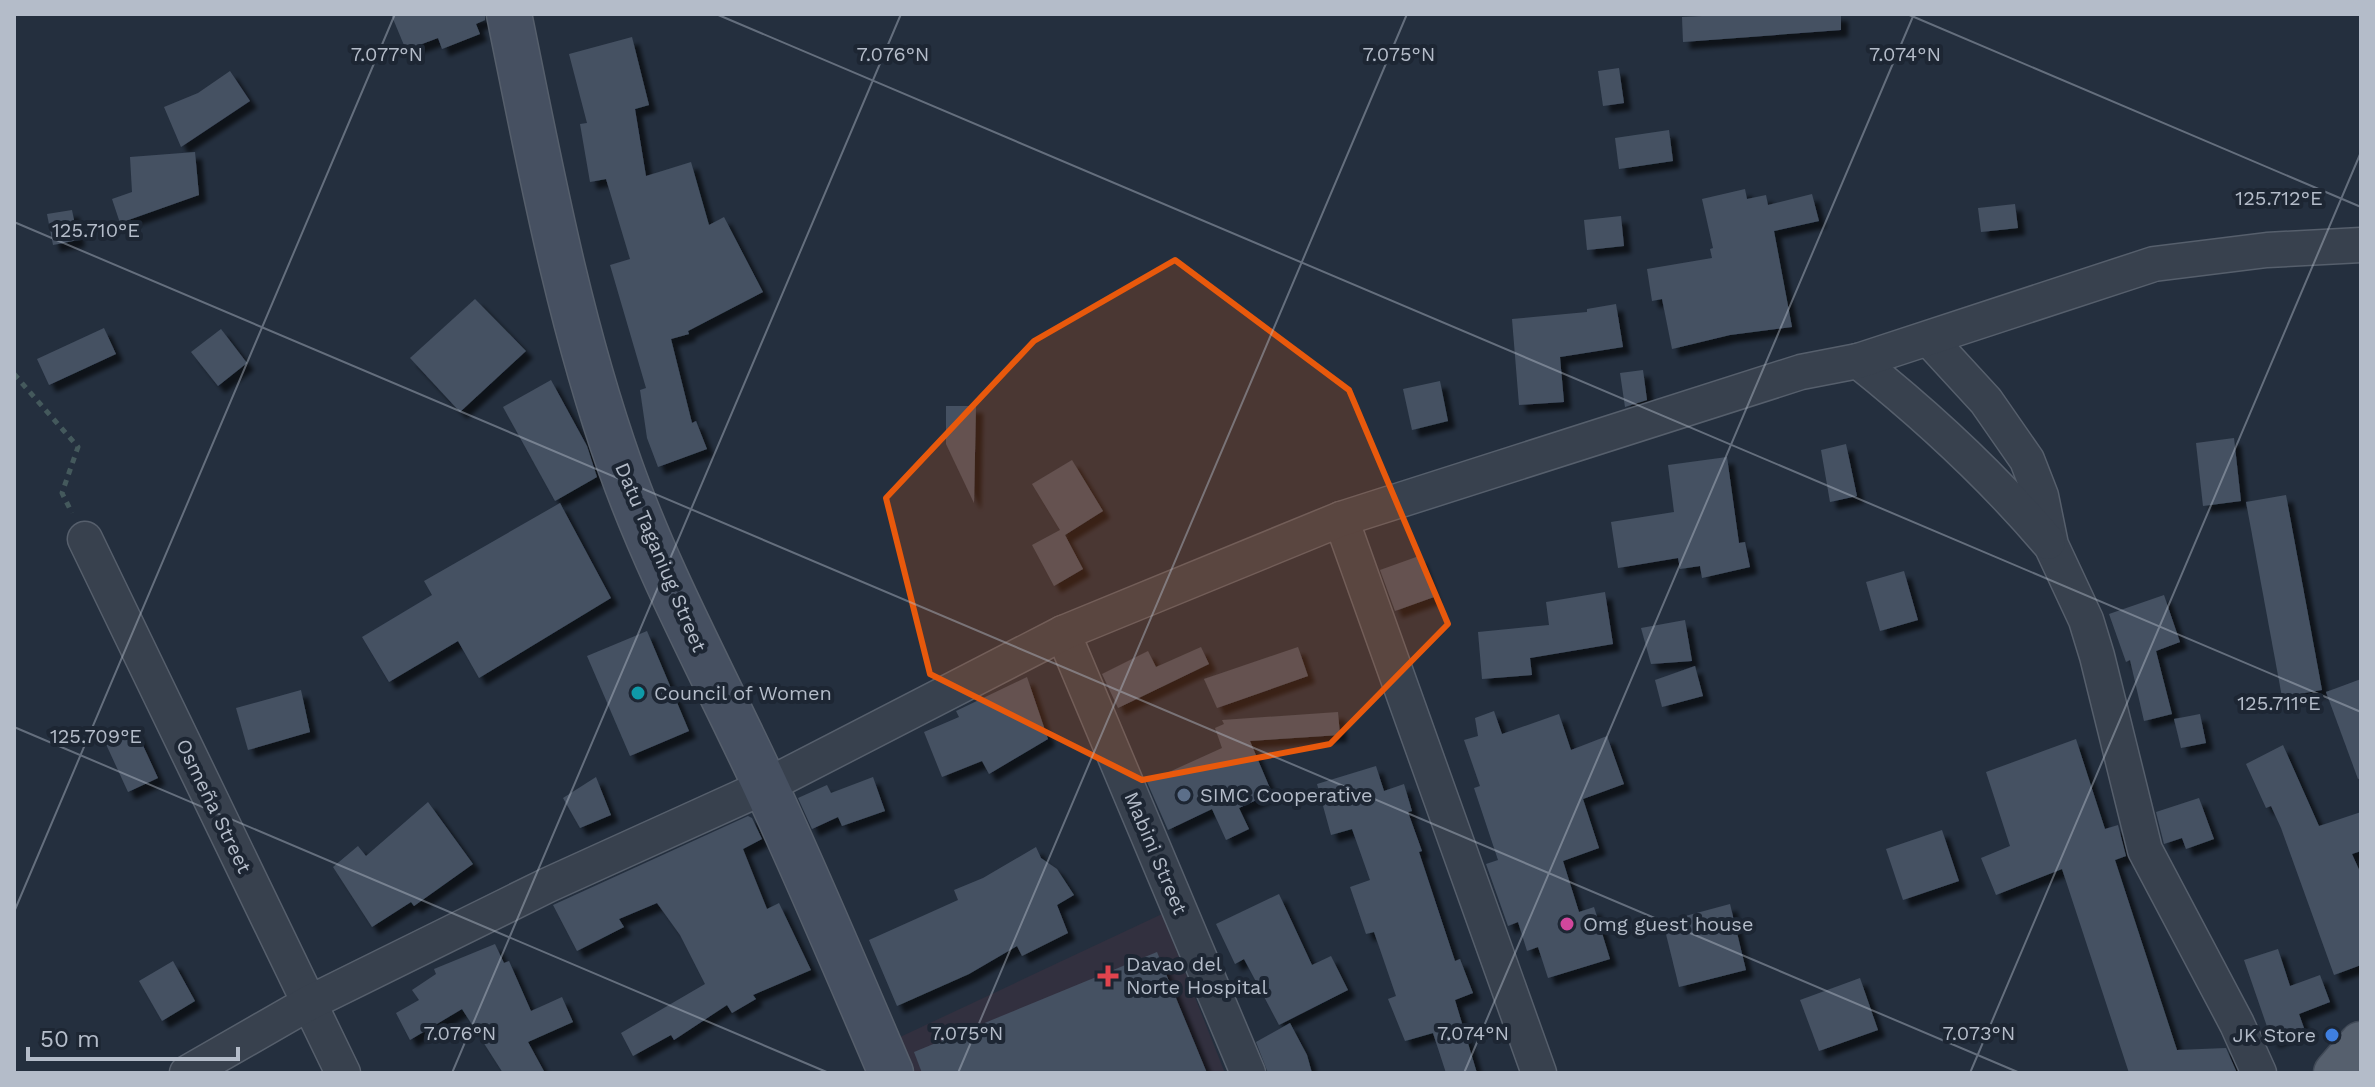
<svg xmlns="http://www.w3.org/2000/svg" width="2375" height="1087" font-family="'Work Sans',sans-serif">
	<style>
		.medical { fill: #32303f }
		.building { fill: #455162; filter: url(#shadow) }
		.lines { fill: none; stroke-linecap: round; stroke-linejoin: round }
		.street-casing { stroke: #565f6c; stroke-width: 37 }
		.secondary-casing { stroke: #565f6c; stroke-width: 47 }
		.primary-casing { stroke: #414a57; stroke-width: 47 }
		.path { stroke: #44595c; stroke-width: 5; stroke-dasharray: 6 6; stroke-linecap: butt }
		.street { stroke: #38414e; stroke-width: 34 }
		.secondary { stroke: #465061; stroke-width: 44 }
		.primary { stroke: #56606e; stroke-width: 44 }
		.marked { fill: #e8590c; fill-opacity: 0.2; stroke: #e8590c; stroke-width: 6; stroke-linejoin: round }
		.ticks { fill: none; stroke: #b4bcc9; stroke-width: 2; stroke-opacity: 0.45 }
		.culture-dot { fill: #0f9aa8; stroke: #1d2633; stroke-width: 3 }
		.service-dot { fill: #5c6f8a; stroke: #1d2633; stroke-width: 3 }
		.hotel-dot { fill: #d1479c; stroke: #1d2633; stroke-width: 3 }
		.health-dot { fill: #e0444e; stroke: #1d2633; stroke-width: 3 }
		.shop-dot { fill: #3f7fe0; stroke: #1d2633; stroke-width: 3 }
		.labels { text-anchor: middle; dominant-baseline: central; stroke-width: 8; stroke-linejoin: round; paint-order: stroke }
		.street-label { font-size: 20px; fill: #b4bcc9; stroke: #1d2633 }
		.poi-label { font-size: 20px; fill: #b4bcc9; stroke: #1d2633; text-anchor: start }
		.ticks-label { font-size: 20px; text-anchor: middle; fill: #b4bcc9; stroke: #1d2633; stroke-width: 8; stroke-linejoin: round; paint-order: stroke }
	</style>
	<defs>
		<filter id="shadow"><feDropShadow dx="7" dy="7" stdDeviation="2" flood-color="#0009"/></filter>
	</defs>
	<rect width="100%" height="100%" fill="#242f3e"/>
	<polygon class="medical" points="1162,914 1225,1073 914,1073 898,1038"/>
	<g class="building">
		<polygon points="391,14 485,14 485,20 476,24 480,34 442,49 438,38 406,50"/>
		<polygon points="1742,14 1841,14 1841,30 1683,42 1682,17"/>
		<polygon points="632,37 649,105 635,109 646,176 691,162 709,225 724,217 763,292 688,331 689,334 671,339 692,423 696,421 707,449 658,467 647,438 640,390 646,388 610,265 630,259 606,179 590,182 580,124 587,123 569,54"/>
		<polygon points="1619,68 1624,103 1603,106 1598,71"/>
		<polygon points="230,71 250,101 181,147 164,107 198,93"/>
		<polygon points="1669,130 1673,161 1619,169 1615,138"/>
		<polygon points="195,152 199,195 120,223 112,199 132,192 130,157"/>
		<polygon points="1745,189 1747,199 1766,195 1768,205 1812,194 1819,221 1774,231 1792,327 1730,335 1672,349 1662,299 1652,301 1647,269 1712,258 1710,249 1713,248 1702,199"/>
		<polygon points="2015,204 2018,228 1981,232 1978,208"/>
		<polygon points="72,210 78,240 53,245 47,214"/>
		<polygon points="1621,216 1624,246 1587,250 1584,220"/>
		<polygon points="475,299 526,351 460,412 410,358"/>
		<polygon points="1616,304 1623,347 1560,357 1564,402 1519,405 1512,319 1587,312 1587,309"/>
		<polygon points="104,328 116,354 49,385 37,359"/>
		<polygon points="221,329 247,363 218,386 191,352"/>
		<polygon points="1643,370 1647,400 1625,407 1620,373"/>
		<polygon points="551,380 587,446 597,477 555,501 503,407"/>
		<polygon points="1440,381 1448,421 1412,430 1403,389"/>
		<polygon points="946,406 976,406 974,503 946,444"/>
		<polygon points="2234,438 2241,501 2203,506 2196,443"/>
		<polygon points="1846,444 1857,496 1830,502 1821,450"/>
		<polygon points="1727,457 1739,543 1745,542 1750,567 1702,578 1700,566 1680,569 1678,558 1618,568 1611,522 1674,512 1668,465"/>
		<polygon points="1072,460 1103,511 1065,535 1083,569 1054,586 1032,545 1060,530 1032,484"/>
		<polygon points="2286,495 2322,690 2282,697 2246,502"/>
		<polygon points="560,503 611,598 479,678 458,641 389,682 362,637 432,595 424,581"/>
		<polygon points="1419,556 1434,597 1395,611 1380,570"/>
		<polygon points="1904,571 1918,620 1880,631 1866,582"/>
		<polygon points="1605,592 1613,644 1530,658 1532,675 1482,679 1478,632 1549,625 1546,602"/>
		<polygon points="2164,595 2180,642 2156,651 2172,714 2144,721 2130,660 2126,662 2109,614"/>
		<polygon points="1685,620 1692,661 1651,664 1641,628"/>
		<polygon points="647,631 689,731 630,756 587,656"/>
		<polygon points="1201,647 1209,664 1118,708 1102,674 1148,651 1156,667"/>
		<polygon points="1298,647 1308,676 1217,708 1204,679"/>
		<polygon points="1695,666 1703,696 1662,707 1655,680"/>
		<polygon points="1027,677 1048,739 989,774 982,761 942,777 924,732 959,717 956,711"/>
		<polygon points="2361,679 2361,778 2358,779 2326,692"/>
		<polygon points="301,690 310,732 248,750 236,708"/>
		<polygon points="1494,711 1502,734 1559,714 1571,750 1607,736 1624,784 1583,799 1599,848 1563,861 1579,912 1594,907 1610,959 1548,978 1538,947 1527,951 1518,922 1508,926 1486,864 1498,860 1474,788 1480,786 1464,740 1478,736 1475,718"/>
		<polygon points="1338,712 1340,735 1250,741 1272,793 1239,808 1249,829 1226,840 1212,809 1168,830 1147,782 1222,748 1215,728 1224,724 1222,720"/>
		<polygon points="2200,714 2206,743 2181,748 2174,719"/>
		<polygon points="135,728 158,778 128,792 105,742"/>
		<polygon points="2076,739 2105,829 2118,825 2126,856 2115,860 2177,1050 2226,1048 2237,1073 2129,1073 2062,869 1996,895 1981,858 2010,846 1986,772"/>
		<polygon points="2283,745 2319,826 2361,812 2361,851 2352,854 2361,874 2361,965 2334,975 2281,828 2271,806 2266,808 2246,764"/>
		<polygon points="1376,766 1384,791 1404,784 1412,811 1408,812 1422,851 1419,852 1455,961 1460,959 1473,993 1455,1000 1477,1073 1446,1073 1433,1033 1405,1041 1388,999 1396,996 1374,932 1366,934 1350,887 1370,880 1352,829 1331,835 1317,784"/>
		<polygon points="596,777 611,815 580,828 563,798"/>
		<polygon points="873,777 885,811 842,826 838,817 812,829 798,798 827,785 831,793"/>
		<polygon points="2199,798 2214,839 2186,849 2182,838 2164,844 2156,812"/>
		<polygon points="428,802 473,864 414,906 411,902 372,927 333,867 358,846 366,856"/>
		<polygon points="748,816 752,818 762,839 743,849 767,909 779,903 811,970 753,995 756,999 732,1013 727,1005 674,1040 671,1035 633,1056 621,1033 705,984 680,935 657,903 619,919 624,927 577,951 553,905"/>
		<polygon points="1942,830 1959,881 1903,900 1886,849"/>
		<polygon points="1036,847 1041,858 1057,869 1074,895 1057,905 1068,933 1022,956 1017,946 969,974 897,1006 869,940 958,900 954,890 983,878"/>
		<polygon points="1279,894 1312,965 1331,956 1348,990 1279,1025 1244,959 1235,964 1216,924"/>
		<polygon points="1730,904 1746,970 1679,987 1663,922"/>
		<polygon points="495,944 504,963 509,961 531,1011 562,997 573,1022 528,1042 545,1073 503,1073 462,1009 410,1040 396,1013 419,1000 412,990 436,974 434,969"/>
		<polygon points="2278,949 2290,986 2320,975 2330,1002 2299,1014 2304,1028 2272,1041 2244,960"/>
		<polygon points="1157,952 1207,1073 922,1073 914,1052"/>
		<polygon points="173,961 195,1001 162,1021 139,981"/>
		<polygon points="1860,978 1878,1030 1819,1051 1800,1000"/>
		<polygon points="1290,1023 1307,1055 1312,1073 1268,1073 1256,1042"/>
	</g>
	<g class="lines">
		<g class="street-casing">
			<g id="street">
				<polyline points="1929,339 1986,401 2027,460 2041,496 2051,545 2086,620 2097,656 2145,850 2237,1024 2259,1073"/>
				<path d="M1858,361C1927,416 1991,475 2048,542"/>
				<polyline points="1341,519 1539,1073"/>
				<polyline points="85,539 343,1073"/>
				<polyline points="1063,633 1248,1073"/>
				<polyline points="187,1073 309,1003 548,885 766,786 1063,633 1341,519 1801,372 1858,361 2154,264 2267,250 2361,245"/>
			</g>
		</g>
		<g class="secondary-casing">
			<path id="secondary" d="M509,14C540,166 568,319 620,466C659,576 716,679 765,785C809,880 850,977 891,1073"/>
		</g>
		<g class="primary-casing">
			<polyline id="primary" points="2336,1073 2361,1044"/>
		</g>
		<polyline class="path" points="14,374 78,447 62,493 72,513"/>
		<use href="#street" class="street"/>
		<use href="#secondary" class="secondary"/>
		<use href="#primary" class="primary"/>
	</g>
	<path class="marked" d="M1175,260L1349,390L1448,624L1330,744L1142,780L930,674L886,498L1034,341Z"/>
	<path class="ticks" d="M716,14L2361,712M1907,14L2361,207M14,222L2020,1073M14,727L829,1073M14,912L395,14M452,1073L901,14M958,1073L1407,14M1464,1073L1914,14M1970,1073L2361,152"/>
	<circle class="culture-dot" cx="638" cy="693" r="8"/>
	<circle class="service-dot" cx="1184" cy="795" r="8"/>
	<circle class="hotel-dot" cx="1567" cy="924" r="8"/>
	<path class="health-dot" d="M1104 964h8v8h8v8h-8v8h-8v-8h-8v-8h8z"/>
	<circle class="shop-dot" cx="2332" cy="1035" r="8"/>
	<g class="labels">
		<g class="street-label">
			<text transform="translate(661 557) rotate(67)">Datu Taganiug Street</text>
			<text transform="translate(214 806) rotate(64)">Osmeña Street</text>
			<text transform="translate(1156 853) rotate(67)">Mabini Street</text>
		</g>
		<g class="poi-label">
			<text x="654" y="693">Council of Women</text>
			<text x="1200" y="795">SIMC Cooperative</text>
			<text x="1583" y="924">Omg guest house</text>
			<text x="1126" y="964">Davao del<tspan x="1126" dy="23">Norte Hospital</tspan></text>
			<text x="2316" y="1035" text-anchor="end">JK Store</text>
		</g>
	</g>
	<g class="ticks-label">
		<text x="387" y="61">7.077°N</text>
		<text x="1399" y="61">7.075°N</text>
		<text x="1905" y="61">7.074°N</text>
		<text x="893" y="61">7.076°N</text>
		<text x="2279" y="205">125.712°E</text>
		<text x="96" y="237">125.710°E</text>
		<text x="2279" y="710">125.711°E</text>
		<text x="96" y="743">125.709°E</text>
		<text x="460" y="1040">7.076°N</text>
		<text x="967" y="1040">7.075°N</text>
		<text x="1473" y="1040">7.074°N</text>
		<text x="1979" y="1040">7.073°N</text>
	</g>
	<rect width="2375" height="1087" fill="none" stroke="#b4bcc9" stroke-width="32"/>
	<path d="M28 1047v12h210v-12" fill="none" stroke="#b4bcc9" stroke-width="4"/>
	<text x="40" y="1047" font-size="24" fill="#b4bcc9" stroke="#1d2633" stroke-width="6" paint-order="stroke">50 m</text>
</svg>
